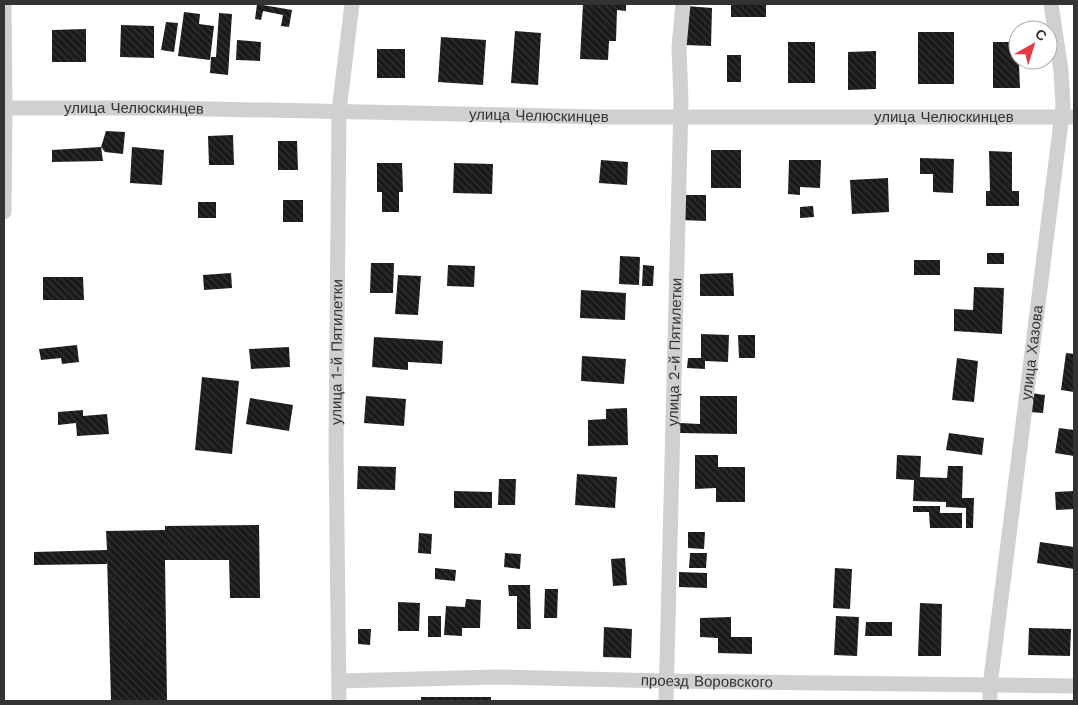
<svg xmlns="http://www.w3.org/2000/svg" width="1078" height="705" font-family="'Work Sans',sans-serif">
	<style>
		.building { fill: url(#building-back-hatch) }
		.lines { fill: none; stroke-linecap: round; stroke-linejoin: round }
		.minor { stroke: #d0d0d0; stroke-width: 15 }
		.labels { text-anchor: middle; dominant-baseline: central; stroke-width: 5; stroke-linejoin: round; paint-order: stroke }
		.street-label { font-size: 15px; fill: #333; stroke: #fff }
	</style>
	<defs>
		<pattern id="building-back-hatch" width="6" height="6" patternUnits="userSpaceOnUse" patternTransform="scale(1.25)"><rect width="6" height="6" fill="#1a1a1a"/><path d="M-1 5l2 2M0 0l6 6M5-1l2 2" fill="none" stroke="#333"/></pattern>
	</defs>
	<rect width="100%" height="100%" fill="#fff"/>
	<g class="building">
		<polygon points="257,4 292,10 289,27 281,26 283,15 263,11 261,20 255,19"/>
		<polygon points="583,4 626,4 626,11 617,10 616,41 609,41 608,60 580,59"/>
		<rect x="731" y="4" width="35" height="13"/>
		<polygon points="686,6 712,8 711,46 685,45"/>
		<polygon points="184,12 200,14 199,24 214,26 210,60 178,56"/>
		<polygon points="219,13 232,14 228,75 210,73 211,57 216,57"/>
		<polygon points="166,22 178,23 174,52 161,50"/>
		<polygon points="121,25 154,26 154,58 120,57"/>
		<polygon points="86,29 86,62 52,62 52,30"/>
		<polygon points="515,31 541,33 538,85 511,83"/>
		<rect x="918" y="32" width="36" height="52"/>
		<polygon points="441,37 486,40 483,85 438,82"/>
		<polygon points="237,40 261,42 260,61 236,60"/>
		<rect x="788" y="42" width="27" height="41"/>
		<polygon points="993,42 1018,42 1020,88 993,88"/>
		<rect x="377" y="49" width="28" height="29"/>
		<polygon points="876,51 876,89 848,90 848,52"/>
		<rect x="727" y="55" width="14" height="27"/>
		<polygon points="106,131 125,132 123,154 105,152 101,147"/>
		<polygon points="233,135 234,165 209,165 208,136"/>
		<polygon points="278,141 297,141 298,170 278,170"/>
		<polygon points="101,147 103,161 52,162 52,150"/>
		<polygon points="132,147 164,150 162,185 130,183"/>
		<rect x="711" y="150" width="30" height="38"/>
		<polygon points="989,151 1012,152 1012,191 1019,191 1019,206 986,206 986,191 990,191"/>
		<polygon points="920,158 954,159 953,193 933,192 933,174 920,174"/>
		<polygon points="601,160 628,162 627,185 599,183"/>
		<polygon points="789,160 821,160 820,188 800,187 800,195 788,194"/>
		<polygon points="377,163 402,163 403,192 399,192 399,212 382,212 382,192 377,192"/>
		<polygon points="454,163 493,164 492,194 453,193"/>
		<polygon points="888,178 889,212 852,214 850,180"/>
		<polygon points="681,195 706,195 706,221 681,220"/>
		<rect x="283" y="200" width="20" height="22"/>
		<rect x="198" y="202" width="18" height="16"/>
		<polygon points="813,206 814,217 800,218 800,207"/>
		<rect x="987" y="253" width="17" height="11"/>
		<polygon points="620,256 640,257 639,285 619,284"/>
		<rect x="914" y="260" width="26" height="15"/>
		<polygon points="371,263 394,263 393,293 370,293"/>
		<polygon points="448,265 475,266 474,287 447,286"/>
		<polygon points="643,265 654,266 653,286 642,286"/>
		<polygon points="231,273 232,288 204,290 203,275"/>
		<polygon points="733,273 734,296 700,296 700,274"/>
		<polygon points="398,275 421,276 418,315 395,314"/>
		<polygon points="43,277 83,277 84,300 43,300"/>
		<polygon points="974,287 1004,288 1002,334 954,331 954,309 973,310"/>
		<polygon points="581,290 626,293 625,320 580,318"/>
		<polygon points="701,334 729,335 728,362 705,361 705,369 687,368 688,358 701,358"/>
		<polygon points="738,335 755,335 755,358 739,358"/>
		<polygon points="374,337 443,341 442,364 408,362 408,370 372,367"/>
		<polygon points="77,345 79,362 62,364 61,358 41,360 39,349"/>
		<polygon points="289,347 290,367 251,369 249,349"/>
		<polygon points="1066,353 1074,354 1074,392 1061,390"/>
		<polygon points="582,356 626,359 624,384 581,381"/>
		<polygon points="957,358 978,361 974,402 952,400"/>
		<polygon points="202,377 239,381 232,454 195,450"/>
		<polygon points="1031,393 1045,395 1043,413 1029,412"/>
		<polygon points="366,396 406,399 404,426 364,423"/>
		<polygon points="700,396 737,396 737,434 680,433 680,423 700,424"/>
		<polygon points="250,398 293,405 289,431 246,424"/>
		<polygon points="627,408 628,445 588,446 588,420 606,419 606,409"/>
		<polygon points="83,410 83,416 107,414 109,434 77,436 76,423 58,425 58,412"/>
		<polygon points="1059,428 1074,430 1074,456 1055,453"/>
		<polygon points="949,433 984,438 982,455 946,450"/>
		<polygon points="695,455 718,455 718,467 745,467 745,502 716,502 716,488 695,489"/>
		<polygon points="897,455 921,456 920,477 947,478 948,466 963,466 962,498 974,498 973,528 966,528 966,508 946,507 946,502 913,501 914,480 896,479"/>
		<polygon points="358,466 396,467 395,490 357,489"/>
		<polygon points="577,474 617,477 615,508 575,505"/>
		<polygon points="499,479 516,479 515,505 498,505"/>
		<polygon points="454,491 492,492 492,508 454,508"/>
		<polygon points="1074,491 1074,509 1056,510 1055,492"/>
		<polygon points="913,506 940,506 940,513 962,513 962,528 930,528 929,512 913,512"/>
		<polygon points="259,525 260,598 230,598 229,560 165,560 167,701 111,701 107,556 107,564 34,565 34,552 107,550 106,531 165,530 165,526"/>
		<polygon points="688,532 705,532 704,549 688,548"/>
		<polygon points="419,533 432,534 431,554 418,553"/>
		<polygon points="1040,542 1074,547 1074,569 1037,563"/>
		<polygon points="505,553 521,554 520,569 504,567"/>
		<polygon points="690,553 707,553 706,568 689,568"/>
		<polygon points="625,558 627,585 613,586 611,559"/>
		<polygon points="435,568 456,570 455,581 435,579"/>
		<polygon points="835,568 852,569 850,609 833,608"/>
		<polygon points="679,572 707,573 707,588 679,587"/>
		<polygon points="508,585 530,585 531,629 517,629 517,596 509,596"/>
		<polygon points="545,589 558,589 557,618 544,618"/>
		<polygon points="466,599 481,600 480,628 462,628 462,636 444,635 446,606 465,607"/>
		<polygon points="398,602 420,603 419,631 398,631"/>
		<polygon points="920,603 942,604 941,656 918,656"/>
		<rect x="428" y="616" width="13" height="21"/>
		<polygon points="836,616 859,617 857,656 834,655"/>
		<polygon points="731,617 731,637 752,637 752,654 718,653 718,638 700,637 700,618"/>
		<polygon points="866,622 892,622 892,636 865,636"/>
		<polygon points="604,627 632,629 631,658 603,657"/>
		<polygon points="1029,628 1071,629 1070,656 1028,655"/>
		<polygon points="358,629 371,629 370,645 358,644"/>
		<rect x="421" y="697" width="70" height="4"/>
	</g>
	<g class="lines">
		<g class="minor">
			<path id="s1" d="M4,108H165L601,117H1074"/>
			<polyline points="4,212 5,108 4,4"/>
			<path id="s2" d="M339,681L497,677L667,681L1074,686"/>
			<path id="s3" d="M339,701L336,446L339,111L352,4"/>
			<path id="s4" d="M666,701L681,101L679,47L683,4"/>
			<path id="s5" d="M990,701V686L1063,106L1061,71L1051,4"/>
		</g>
	</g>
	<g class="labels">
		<g class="street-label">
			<text stroke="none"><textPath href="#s1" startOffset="130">улица Челюскинцев</textPath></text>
			<text stroke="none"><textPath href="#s1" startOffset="535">улица Челюскинцев</textPath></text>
			<text stroke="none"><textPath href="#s1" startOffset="940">улица Челюскинцев</textPath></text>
			<text stroke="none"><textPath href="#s3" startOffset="349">улица 1-й Пятилетки</textPath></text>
			<text stroke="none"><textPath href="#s4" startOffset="349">улица 2-й Пятилетки</textPath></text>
			<text stroke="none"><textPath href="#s5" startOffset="351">улица Хазова</textPath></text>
			<text stroke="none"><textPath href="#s2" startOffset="368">проезд Воровского</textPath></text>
		</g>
	</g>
	<rect width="1078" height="705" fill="none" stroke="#333333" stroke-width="10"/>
	<g transform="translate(1033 45) rotate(39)"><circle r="24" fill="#ffffff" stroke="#adadad"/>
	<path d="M0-4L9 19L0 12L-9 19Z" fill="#e63946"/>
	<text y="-8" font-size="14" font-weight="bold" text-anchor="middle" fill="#333333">С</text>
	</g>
</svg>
